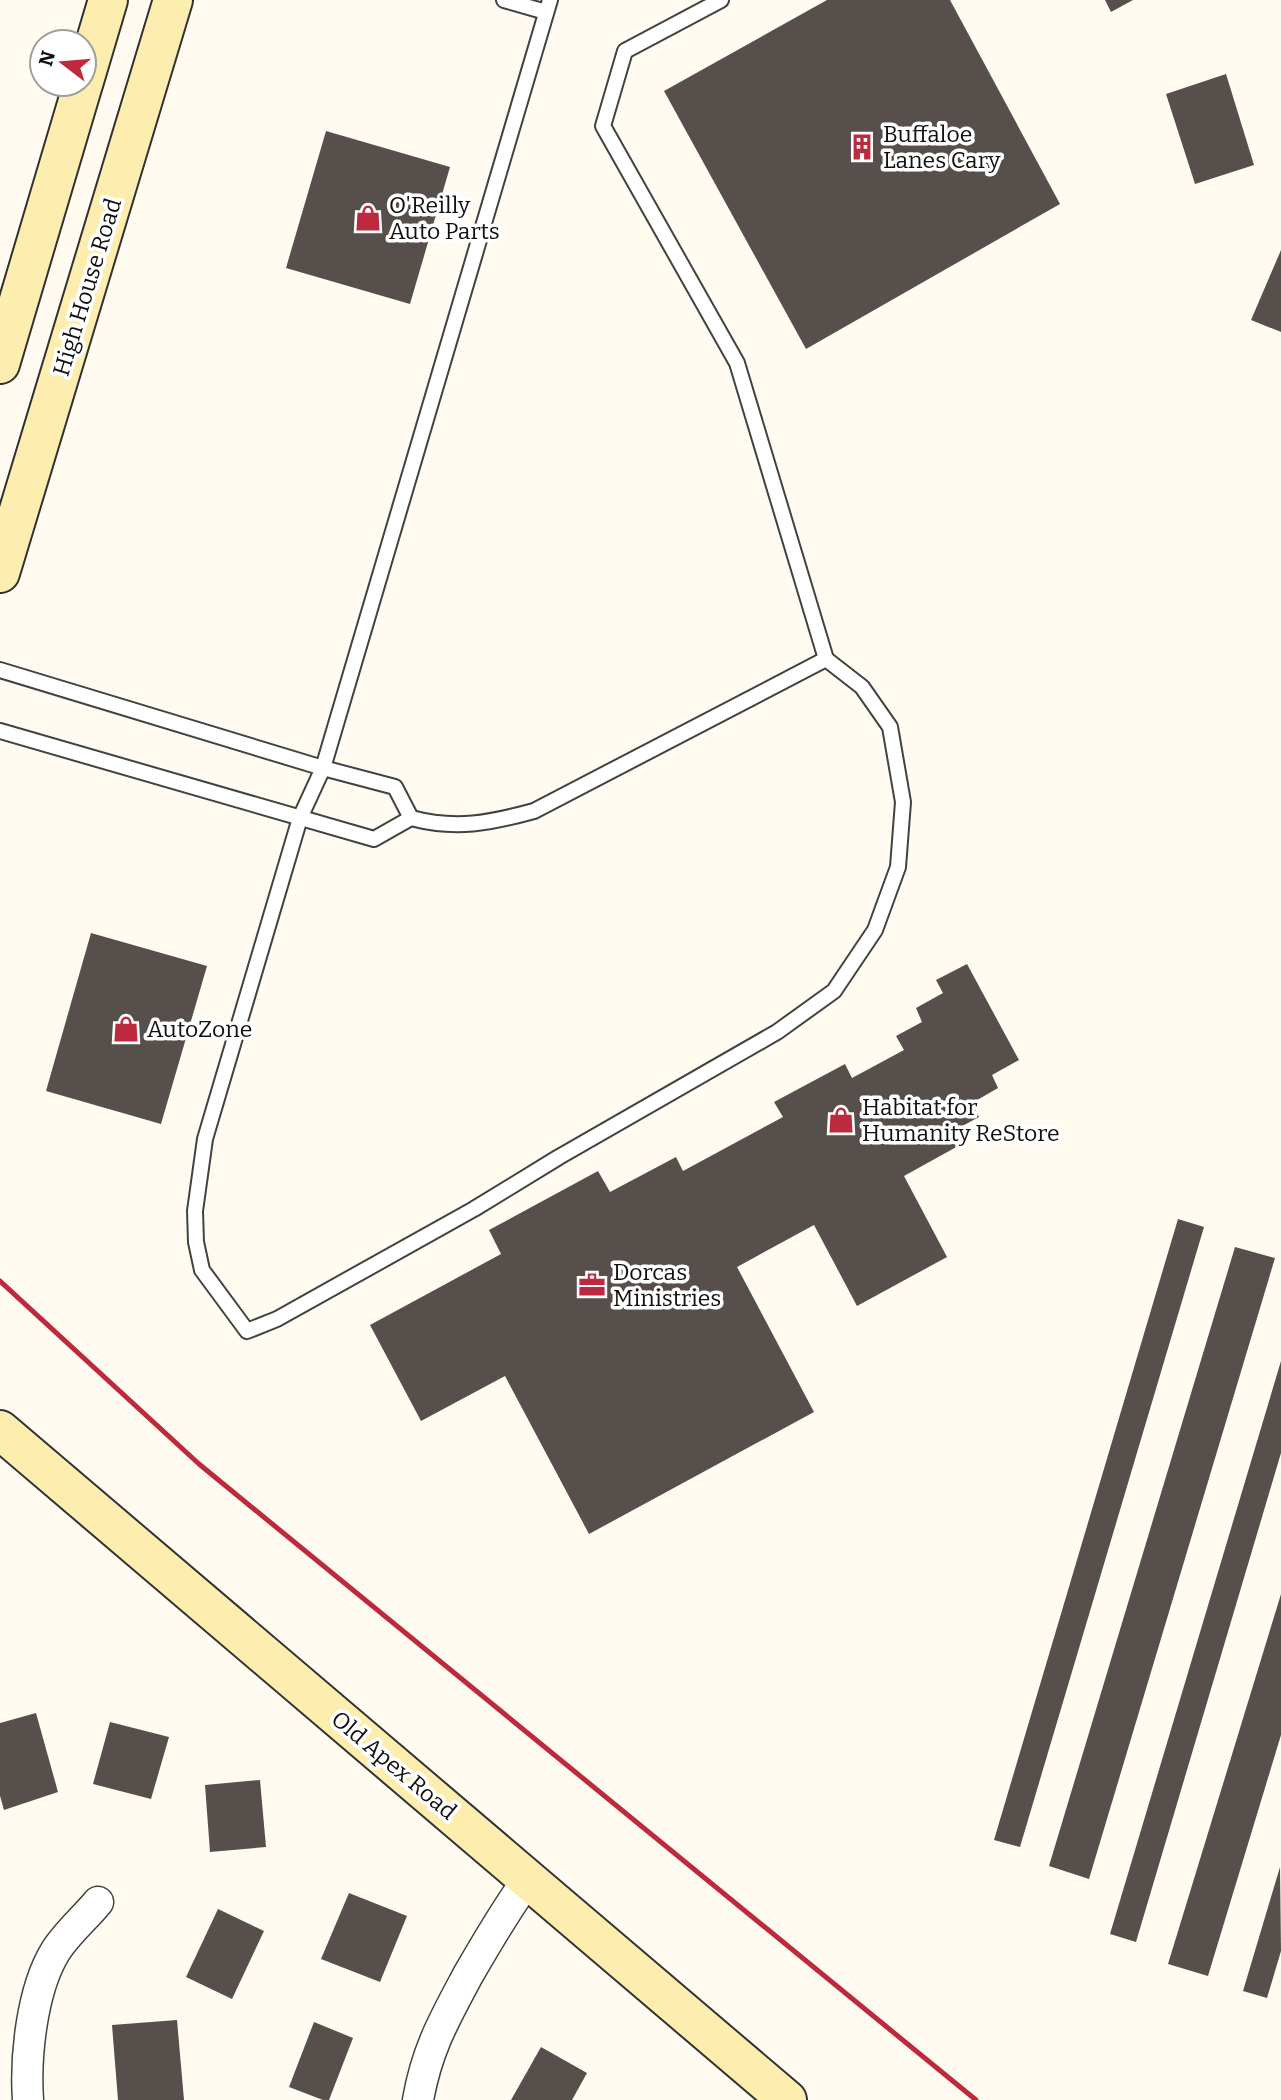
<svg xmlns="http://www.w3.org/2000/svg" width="1281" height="2100" font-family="Bitter,serif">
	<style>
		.building { fill: #574f4b }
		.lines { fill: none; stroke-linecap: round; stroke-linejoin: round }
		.lane-casing { stroke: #424242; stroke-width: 18 }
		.street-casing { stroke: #424242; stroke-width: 33 }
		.secondary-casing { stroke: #313131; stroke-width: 42 }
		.lane { stroke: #fff; stroke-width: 14 }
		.street { stroke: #fff; stroke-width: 30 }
		.secondary { stroke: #fdedae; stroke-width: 38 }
		.rail { stroke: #bd293d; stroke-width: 5 }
		.labels { text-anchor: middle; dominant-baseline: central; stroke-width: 7; stroke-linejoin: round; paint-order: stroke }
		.poi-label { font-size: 23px; fill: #0f0f0f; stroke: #fff; text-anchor: start }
		.street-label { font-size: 23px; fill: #0f0f0f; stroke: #fff }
	</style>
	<rect width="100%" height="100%" fill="#fffbf1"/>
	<g class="building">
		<polygon points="827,0 950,0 1060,204 806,349 664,91"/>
		<polygon points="1105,0 1133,0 1111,12"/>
		<polygon points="1226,74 1254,165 1195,184 1166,94"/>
		<polygon points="326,131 450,167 410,304 286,268"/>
		<polygon points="1281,250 1281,332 1251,320"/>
		<polygon points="91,933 207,966 161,1124 46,1091"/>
		<polygon points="967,964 1019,1060 992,1075 998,1088 972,1103 979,1117 953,1131 960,1145 904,1176 947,1257 857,1306 814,1225 737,1267 814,1412 589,1534 505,1376 421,1421 370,1325 501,1254 489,1230 598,1171 610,1192 676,1157 683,1171 783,1117 774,1102 845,1064 852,1078 904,1050 896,1036 922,1022 916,1008 943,993 936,980"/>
		<polygon points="1178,1219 1204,1227 1020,1847 994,1840"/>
		<polygon points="1235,1247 1275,1258 1089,1879 1049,1866"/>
		<polygon points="1281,1361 1281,1453 1136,1942 1110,1934"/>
		<polygon points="1281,1594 1281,1735 1208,1976 1168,1964"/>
		<polygon points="36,1713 58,1792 4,1810 0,1796 0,1723"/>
		<polygon points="110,1722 169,1737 151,1799 93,1784"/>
		<polygon points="260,1780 266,1847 210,1852 205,1785"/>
		<polygon points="1280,1867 1281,1951 1267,1998 1243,1991"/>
		<polygon points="349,1893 407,1916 380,1982 321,1959"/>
		<polygon points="218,1909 264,1931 232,1999 186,1977"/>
		<polygon points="177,2020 184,2100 118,2100 112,2025"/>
		<polygon points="314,2022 353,2038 329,2100 323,2100 289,2087"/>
		<polygon points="541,2047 587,2073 572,2100 511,2100"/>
	</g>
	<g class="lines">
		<g class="lane-casing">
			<g id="lane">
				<polyline points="504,0 546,12"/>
				<polyline points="550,0 323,768 300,818 205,1139 195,1211 196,1242 202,1270 247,1331 277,1319 474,1209 559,1157 777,1032 834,991 875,930 898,867 903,802 890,727 862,687 826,659 737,363 603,126 625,51 721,0"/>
				<polyline points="0,670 323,768 395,787 411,818"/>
				<path d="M0,731L374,839L411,818C456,830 490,823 534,811L826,659"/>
			</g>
		</g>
		<g class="street-casing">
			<g id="street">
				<path d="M28,2100C25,2056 32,1990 55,1952C66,1934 85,1918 98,1902"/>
				<path d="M418,2100C427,2049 444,2020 468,1975C487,1942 506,1910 528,1879"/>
			</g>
		</g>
		<g class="secondary-casing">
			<g id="secondary">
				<polyline points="84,81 108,0"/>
				<polyline points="0,364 83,84"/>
				<polyline points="0,573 173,0"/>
				<polyline points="0,1430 787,2100"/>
			</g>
		</g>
		<use href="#lane" class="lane"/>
		<use href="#street" class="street"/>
		<use href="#secondary" class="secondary"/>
		<polyline class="rail" points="0,1281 199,1464 976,2100"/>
	</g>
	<defs>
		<g id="building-bare" transform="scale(2.1)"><path d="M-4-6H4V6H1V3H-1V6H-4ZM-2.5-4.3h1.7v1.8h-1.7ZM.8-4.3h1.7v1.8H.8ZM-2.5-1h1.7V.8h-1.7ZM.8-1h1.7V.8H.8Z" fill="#bd293d" stroke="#fff" stroke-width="2.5" paint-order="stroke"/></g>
		<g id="shop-bare" transform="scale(2.1)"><path d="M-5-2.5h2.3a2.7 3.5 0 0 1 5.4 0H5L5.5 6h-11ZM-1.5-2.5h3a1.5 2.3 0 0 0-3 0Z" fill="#bd293d" stroke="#fff" stroke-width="2.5" paint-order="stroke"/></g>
		<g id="office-bare" transform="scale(2.1)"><path d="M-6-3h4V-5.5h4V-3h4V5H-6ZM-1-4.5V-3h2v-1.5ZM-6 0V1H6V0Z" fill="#bd293d" stroke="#fff" stroke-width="2.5" paint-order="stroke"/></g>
	</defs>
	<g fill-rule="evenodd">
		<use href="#building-bare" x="862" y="147"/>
		<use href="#shop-bare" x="368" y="218"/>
		<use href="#shop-bare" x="126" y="1029"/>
		<use href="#shop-bare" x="841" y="1120"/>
		<use href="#office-bare" x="592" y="1285"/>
	</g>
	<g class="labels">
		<g class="poi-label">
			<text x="883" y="134">Buffaloe<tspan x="883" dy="26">Lanes Cary</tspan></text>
			<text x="389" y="205">O'Reilly<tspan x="389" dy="26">Auto Parts</tspan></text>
			<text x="147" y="1029">AutoZone</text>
			<text x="862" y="1107">Habitat for<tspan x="862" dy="26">Humanity ReStore</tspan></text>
			<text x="613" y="1272">Dorcas<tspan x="613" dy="26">Ministries</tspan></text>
		</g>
		<g class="street-label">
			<text transform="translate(87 287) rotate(-73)">High House Road</text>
			<text transform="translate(394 1765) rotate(40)">Old Apex Road</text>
		</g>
	</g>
	<g transform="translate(63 63) rotate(286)"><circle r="33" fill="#ffffff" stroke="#9f9f9f" stroke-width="2"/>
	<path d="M0-5L12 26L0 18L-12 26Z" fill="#bd293d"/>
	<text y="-10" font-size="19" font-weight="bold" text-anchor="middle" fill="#0f0f0f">N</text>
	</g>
</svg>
